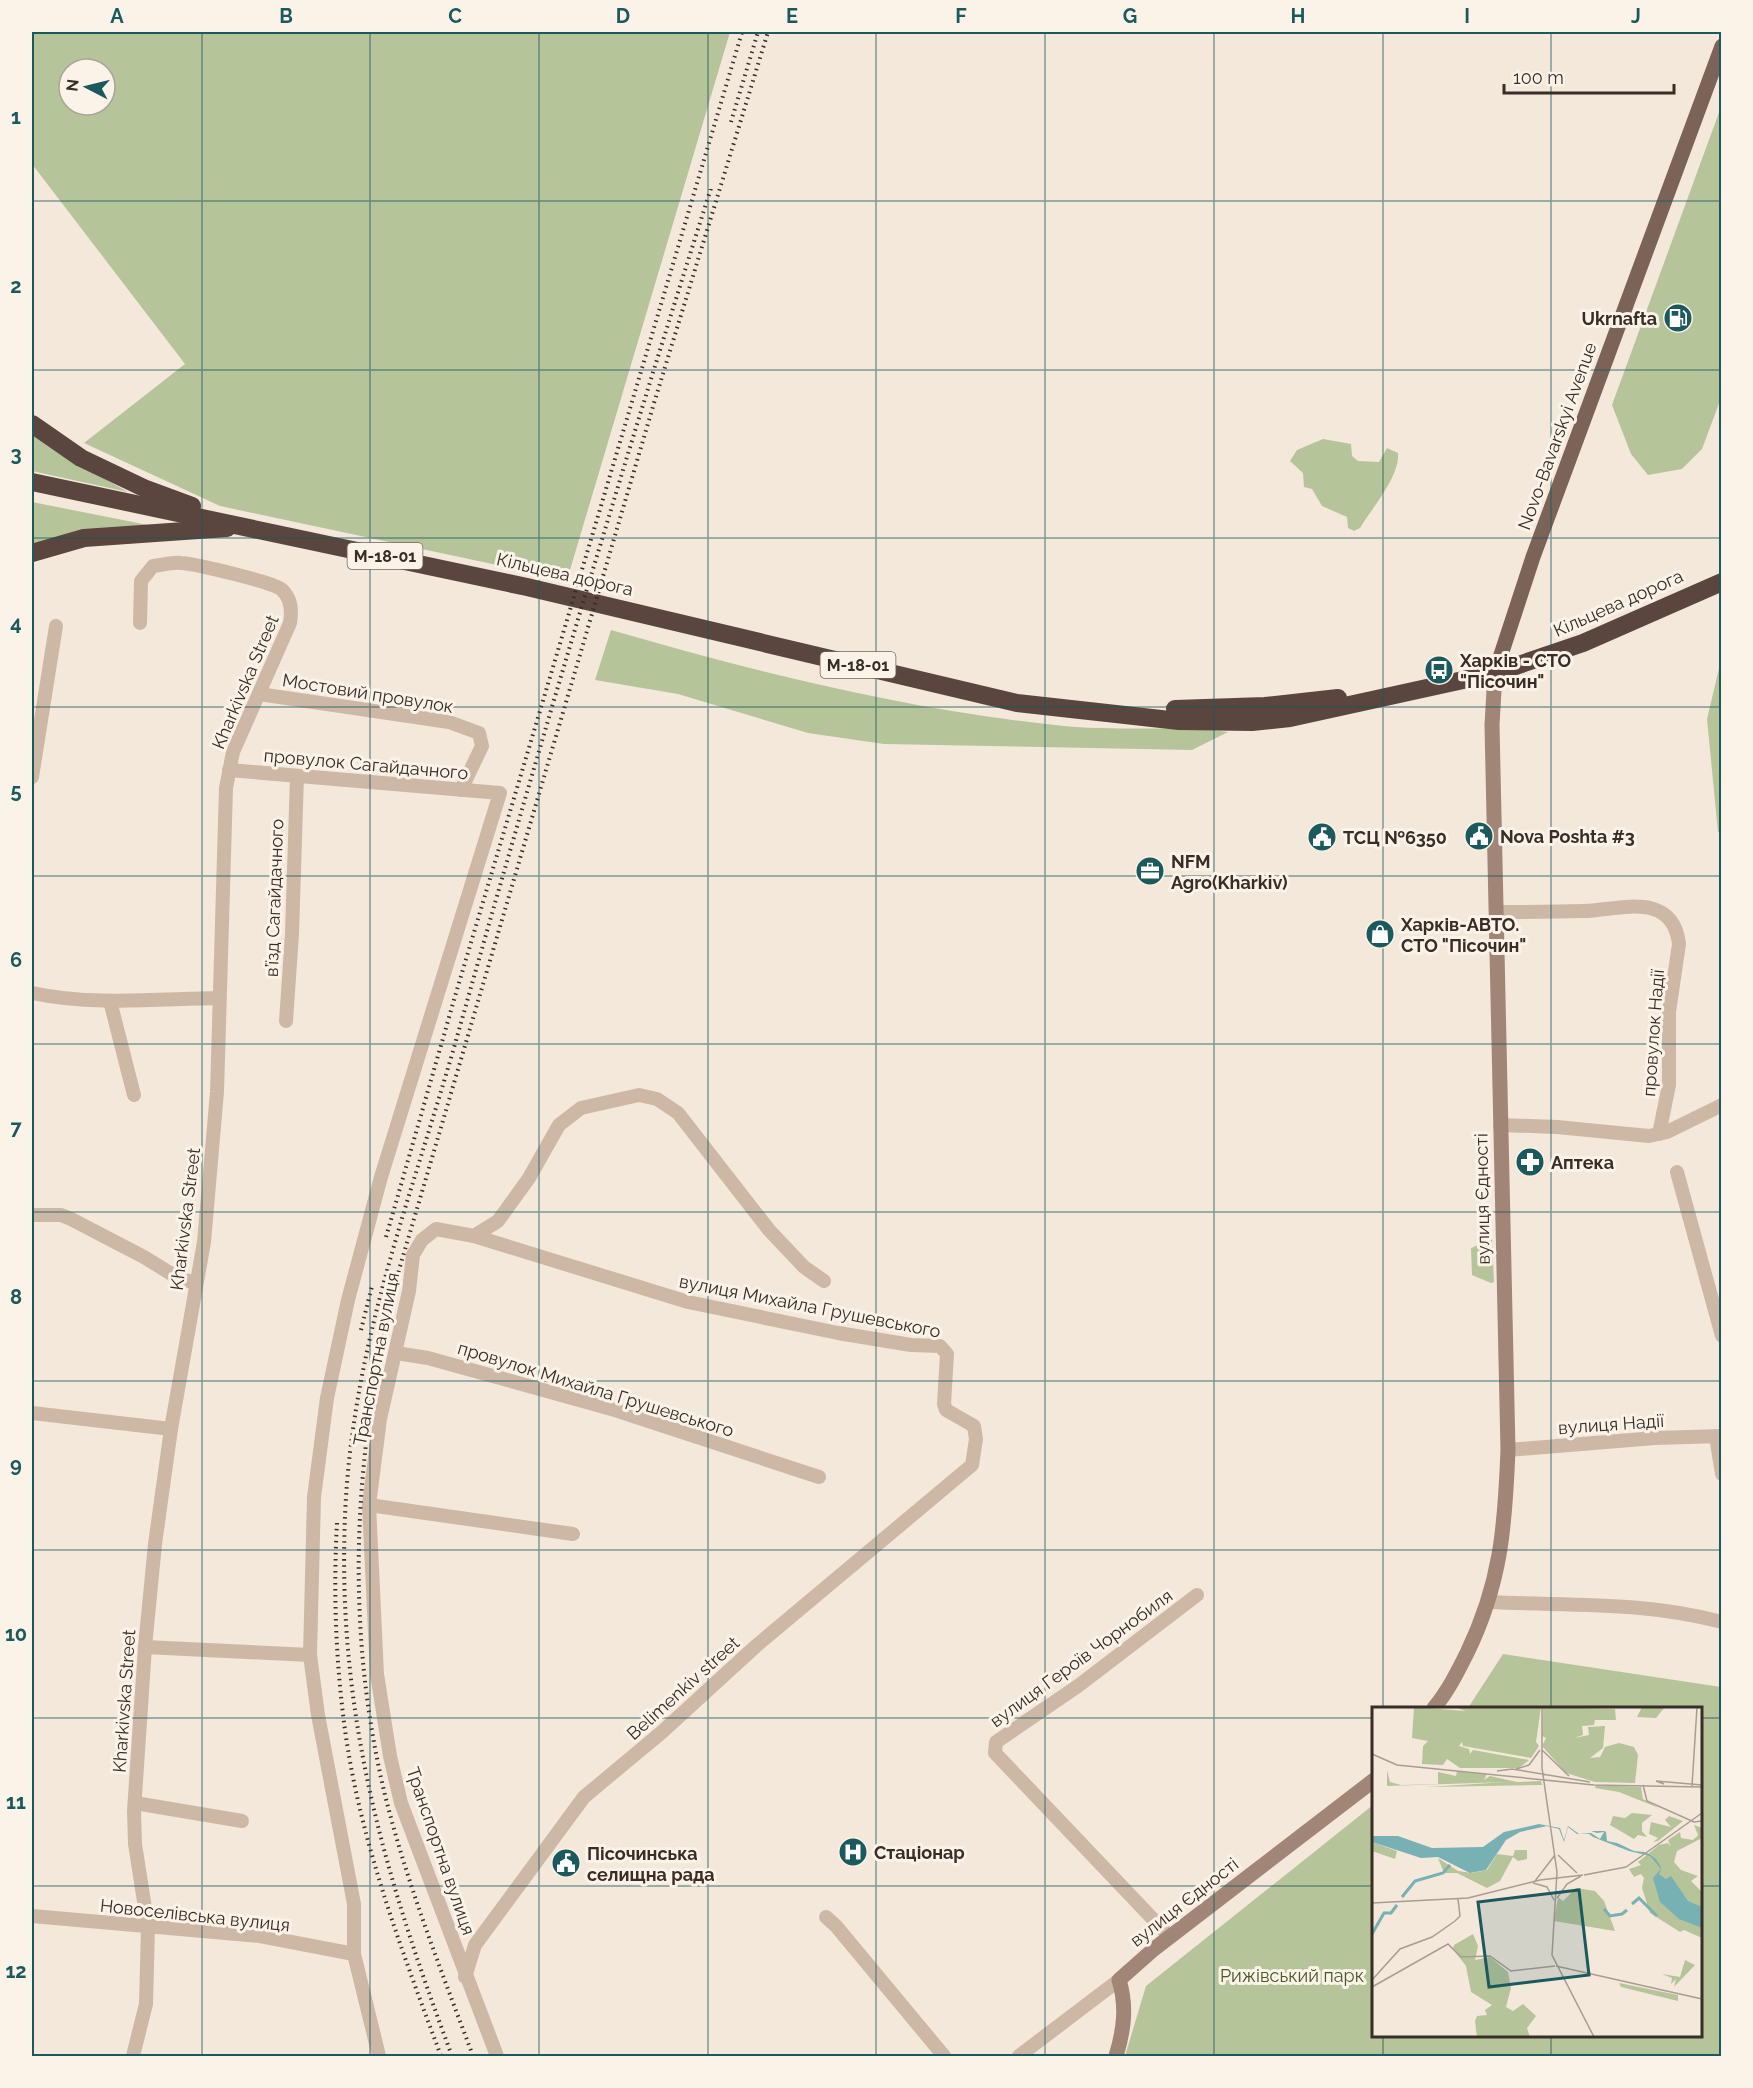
<svg xmlns="http://www.w3.org/2000/svg" width="1753" height="2088" font-family="Raleway,sans-serif">
	<style>
		.green { fill: #b6c49a; fill-rule: evenodd }
		.lines { fill: none; stroke-linecap: round; stroke-linejoin: round }
		.street { stroke: #cdb8a6; stroke-width: 14 }
		.secondary { stroke: #a18677; stroke-width: 15 }
		.primary { stroke: #7b6357; stroke-width: 15 }
		.highway { stroke: #5a463e; stroke-width: 18 }
		.rail { stroke: #382d27; stroke-width: 4; stroke-dasharray: 1.5 4.5; stroke-linecap: butt }
		.grid { fill: none; stroke: #1a595d; stroke-width: 1.5; stroke-opacity: 0.55 }
		.labels { text-anchor: middle; dominant-baseline: central; stroke-width: 6; stroke-linejoin: round; paint-order: stroke }
		.shield { fill: #fbf2e8; stroke: #726861; stroke-width: 1.5 }
		.shield-label { font-size: 16px; font-weight: bold; fill: #382d27 }
		.poi-label { font-size: 18px; font-weight: bold; fill: #382d27; stroke: #fbf2e8; text-anchor: start }
		.street-label { font-size: 18px; fill: #382d27; stroke: #fbf2e8 }
		.park-label { font-size: 18px; fill: #485929; stroke: #fbf2e8 }
		.inset-river { fill: none; stroke: #78b1b3; stroke-width: 3 }
		.inset-road { fill: none; stroke: #a99d93; stroke-width: 1.5 }
		.view { fill: #1a595d; fill-opacity: 0.15; stroke: #1a595d; stroke-width: 3 }
		.inset-edge { fill: none; stroke: #382d27; stroke-width: 3 }
		.neatline { fill: none; stroke: #1a595d; stroke-width: 2 }
		.grid-label { font-size: 20px; text-anchor: middle; font-weight: bold; fill: #1a595d }
	</style>
	<rect width="100%" height="100%" fill="#f4e8db"/>
	<g class="green">
		<path d="M32,32H730L567,580L220,506L84,443L185,364L32,164ZM69,69H105V105H69Z"/>
		<polygon points="1721,107 1721,398 1702,449 1682,469 1648,475 1631,454 1612,405"/>
		<polygon points="32,428 63,455 128,492 32,471"/>
		<path d="M1323,439L1351,444L1352,456L1358,461L1379,462L1387,448L1398,453C1400,476 1372,508 1360,528L1354,531L1348,528L1347,517L1322,506L1312,489L1304,487L1303,473L1290,461L1297,450Z"/>
		<polygon points="32,502 153,526 32,549"/>
		<path d="M611,630C756,672 905,709 1055,725C1113,732 1171,725 1228,732L1192,750L884,744L808,733L678,694L595,680Z"/>
		<polygon points="1721,660 1721,833 1718,832 1707,719"/>
		<polygon points="1492,1239 1494,1282 1491,1283 1472,1275 1471,1248"/>
		<polygon points="1503,1654 1721,1687 1721,2056 1125,2056 1146,1986 1373,1805 1374,2036 1700,2036 1700,1708 1468,1708"/>
	</g>
	<g class="lines">
		<g class="street">
			<polyline points="259,694 449,722 479,733 482,746 461,790"/>
			<polyline points="229,770 500,793 381,1177 348,1300 327,1398 314,1497 310,1655 318,1715 354,1904 354,1954 379,2056"/>
			<polyline points="32,777 56,626"/>
			<path d="M1496,912C1525,912 1554,912 1584,911C1618,910 1673,890 1679,944L1669,1012V1085L1659,1134"/>
			<path d="M32,993C93,1006 157,999 219,998"/>
			<polyline points="110,1001 134,1095"/>
			<polyline points="286,1021 292,934 297,776"/>
			<polyline points="1500,1125 1557,1127 1649,1136 1667,1132 1722,1105"/>
			<polyline points="1677,1172 1722,1336"/>
			<polyline points="32,1215 61,1215 71,1219 144,1257 178,1278 196,1283"/>
			<polyline points="396,1353 428,1358 615,1410 819,1477"/>
			<polyline points="32,1413 171,1429"/>
			<polyline points="1716,1437 1722,1474"/>
			<polyline points="1508,1450 1655,1438 1722,1436"/>
			<polyline points="369,1505 573,1534"/>
			<path d="M1489,1602C1570,1606 1641,1601 1722,1622"/>
			<polyline points="145,1647 310,1655"/>
			<polyline points="135,1803 242,1821"/>
			<polyline points="32,1916 260,1936 354,1954"/>
			<polyline points="826,1917 836,1926 944,2056"/>
			<polyline points="1170,1937 995,1753 996,1742 1078,1686 1197,1595"/>
			<polyline points="465,1977 475,1945 584,1797 662,1732 756,1646 972,1465 976,1439 974,1426 946,1410 944,1404 947,1354 940,1346 911,1345 838,1333 688,1302 474,1236"/>
			<path d="M133,2056L146,2004L148,1927L135,1844L134,1811L145,1647L155,1544L171,1429L204,1242L217,1092L226,788L233,752L290,623C292,611 292,598 281,589C271,582 197,564 181,563C173,562 162,565 153,566L141,581L140,623"/>
			<polyline points="497,2056 401,1803 390,1756 377,1674 369,1505 380,1419 409,1291 413,1255 422,1240 436,1229 474,1236 498,1221 529,1178 559,1125 581,1108 639,1095 657,1099 678,1113 769,1230 804,1267 824,1281"/>
			<polyline points="1019,2056 1119,1980"/>
		</g>
		<g class="secondary">
			<path d="M1434,1708C1448,1691 1457,1673 1467,1653C1501,1583 1505,1527 1508,1450L1492,725L1495,673"/>
			<path d="M1116,2056C1124,2030 1127,2006 1119,1980L1154,1949L1374,1780"/>
		</g>
		<polyline class="primary" points="1495,673 1533,557 1722,46"/>
		<g class="highway">
			<polyline points="32,424 81,458 146,489 192,506"/>
			<polyline points="32,482 527,587 1017,703 1179,721 1252,722 1290,718 1495,673 1583,643 1722,582"/>
			<polyline points="32,553 84,538 227,528"/>
			<polyline points="1175,709 1265,706 1338,698"/>
		</g>
		<g class="rail">
			<polyline points="731,122 758,32"/>
			<polyline points="386,1237 456,993 742,32"/>
			<polyline points="361,1330 372,1286"/>
			<path d="M337,1523C333,1594 336,1667 346,1737C362,1846 403,1954 441,2056"/>
			<path d="M452,2056C384,1874 337,1714 345,1516C352,1347 409,1204 455,1044C536,756 621,470 712,185"/>
			<path d="M473,2056C441,1970 407,1884 385,1795C343,1620 354,1442 399,1270L654,403L768,32"/>
		</g>
	</g>
	<path class="grid" d="M202,32V2056M370,32V2056M539,32V2056M708,32V2056M876,32V2056M1045,32V2056M1214,32V2056M1383,32V1708M1551,32V1708M32,201H1722M32,370H1722M32,538H1722M32,707H1722M32,876H1722M32,1044H1722M32,1212H1722M32,1381H1722M32,1550H1722M32,1718H1374M1700,1718H1722M32,1886H1374M1700,1886H1722M1383,2036V2056M1551,2036V2056"/>
	<defs>
		<g id="fuel-disc" transform="scale(1.5)"><circle r="9.5" fill="#1a595d" stroke="#fbf2e8"/><path d="M-5.5-6h7V0h2V4h1.3V-2.5L3-4.5l.8-.8L6-3V5H2.5V1h-1V6h-7ZM-4.2-4.7v3.2H.2V-4.7Z" fill="#fff"/></g>
		<g id="bus-disc" transform="scale(1.5)"><circle r="9.5" fill="#1a595d" stroke="#fbf2e8"/><path d="M-5-6H5V4H4V6H2V4H-2V6H-4V4H-5ZM-3.5-4V0h7V-4ZM-3.5 1.2v1.5H-2V1.2ZM2 1.2v1.5H3.5V1.2Z" fill="#fff"/></g>
		<g id="civic-disc" transform="scale(1.5)"><circle r="9.5" fill="#1a595d" stroke="#fbf2e8"/><path d="M-.6-6.5H3V-4.5H.6V-3L4-1V1h2V6H-6V1h2V-1L-.6-3ZM-1.2 2.5V6h2.4V2.5Z" fill="#fff"/></g>
		<g id="office-disc" transform="scale(1.5)"><circle r="9.5" fill="#1a595d" stroke="#fbf2e8"/><path d="M-6-3h4V-5.5h4V-3h4V5H-6ZM-1-4.5V-3h2v-1.5ZM-6 0V1H6V0Z" fill="#fff"/></g>
		<g id="shop-disc" transform="scale(1.5)"><circle r="9.5" fill="#1a595d" stroke="#fbf2e8"/><path d="M-5-2.5h2.3a2.7 3.5 0 0 1 5.4 0H5L5.5 6h-11ZM-1.5-2.5h3a1.5 2.3 0 0 0-3 0Z" fill="#fff"/></g>
		<g id="pharmacy-disc" transform="scale(1.5)"><circle r="9.5" fill="#1a595d" stroke="#fbf2e8"/><path d="M-2-6h4v4h4v4h-4v4h-4v-4h-4v-4h4Z" fill="#fff"/></g>
		<g id="hospital-disc" transform="scale(1.5)"><circle r="9.5" fill="#1a595d" stroke="#fbf2e8"/><path d="M-5-5h3v3.5h4V-5h3V5h-3V1.5h-4V5h-3Z" fill="#fff"/></g>
	</defs>
	<g fill-rule="evenodd">
		<use href="#fuel-disc" x="1678" y="318"/>
		<use href="#bus-disc" x="1439" y="670"/>
		<use href="#civic-disc" x="1479" y="836"/>
		<use href="#civic-disc" x="1322" y="837"/>
		<use href="#office-disc" x="1150" y="871"/>
		<use href="#shop-disc" x="1380" y="934"/>
		<use href="#pharmacy-disc" x="1530" y="1162"/>
		<use href="#hospital-disc" x="853" y="1852"/>
		<use href="#civic-disc" x="566" y="1863"/>
	</g>
	<g class="labels">
		<g class="shield">
			<rect x="347.5" y="543" width="75" height="26" rx="4.5"/>
			<rect x="820.5" y="652" width="75" height="26" rx="4.5"/>
		</g>
		<g class="shield-label">
			<text x="385" y="556">М-18-01</text>
			<text x="858" y="665">М-18-01</text>
		</g>
		<g class="poi-label">
			<text x="1657" y="318" text-anchor="end">Ukrnafta</text>
			<text x="1460" y="660">Харків - СТО<tspan x="1460" dy="21">"Пісочин"</tspan></text>
			<text x="1500" y="836">Nova Poshta #3</text>
			<text x="1343" y="837">ТСЦ №6350</text>
			<text x="1171" y="861">NFM<tspan x="1171" dy="21">Agro(Kharkiv)</tspan></text>
			<text x="1401" y="924">Харків-АВТО.<tspan x="1401" dy="21">СТО "Пісочин"</tspan></text>
			<text x="1551" y="1162">Аптека</text>
			<text x="874" y="1852">Стаціонар</text>
			<text x="587" y="1853">Пісочинська<tspan x="587" dy="21">селищна рада</tspan></text>
		</g>
		<g class="street-label">
			<text transform="translate(1557 436) rotate(-70)">Novo-Bavarskyi Avenue</text>
			<text transform="translate(565 574) rotate(13)">Кільцева дорога</text>
			<text transform="translate(1618 603) rotate(-24)">Кільцева дорога</text>
			<text transform="translate(245 682) rotate(-67)">Kharkivska Street</text>
			<text transform="translate(368 693) rotate(9)">Мостовий провулок</text>
			<text transform="translate(366 764) rotate(5)">провулок Сагайдачного</text>
			<text transform="translate(274 898) rotate(-88)">в’їзд Сагайдачного</text>
			<text transform="translate(1653 1033) rotate(-86)">провулок Надії</text>
			<text transform="translate(1482 1199) rotate(-91)">вулиця Єдності</text>
			<text transform="translate(185 1219) rotate(-83)">Kharkivska Street</text>
			<text transform="translate(810 1306) rotate(11)">вулиця Михайла Грушевського</text>
			<text transform="translate(376 1359) rotate(-79)">Транспортна вулиця</text>
			<text transform="translate(596 1389) rotate(17)">провулок Михайла Грушевського</text>
			<text transform="translate(1611 1424) rotate(-4)">вулиця Надії</text>
			<text transform="translate(1081 1658) rotate(-36)">вулиця Героїв Чорнобиля</text>
			<text transform="translate(683 1688) rotate(-42)">Belimenkiv street</text>
			<text transform="translate(124 1701) rotate(-86)">Kharkivska Street</text>
			<text transform="translate(441 1851) rotate(71)">Транспортна вулиця</text>
			<text transform="translate(1184 1902) rotate(-38)">вулиця Єдності</text>
			<text transform="translate(195 1915) rotate(6)">Новоселівська вулиця</text>
		</g>
		<g class="park-label">
			<text x="1292" y="1975">Рижівський парк</text>
		</g>
	</g>
	<g transform="translate(1372 1707)">
		<rect width="330" height="330" fill="#f4e8db"/>
		<path d="M42,0L93,4L83,0H169L164,35L167,39L159,51L91,39L90,35L87,39L97,42L98,47L101,43L157,53L147,61H88L75,52L71,58L50,57L51,39L56,34L40,31ZM171,0L243,2L244,13H223L222,18L210,19L211,28L202,31L217,28L216,20L233,19L231,41L218,51L228,50L233,40L247,36L262,40L266,48L263,76L223,75L194,66L170,39L174,31L170,29ZM270,0H293L284,11L265,10ZM15,63L18,75L29,78L66,77V65L84,69L85,64L115,67L112,73L118,69L145,75L169,74L170,78L55,80L134,75L15,79ZM224,78L269,80L271,92L287,101L247,85L223,81ZM260,106L280,108L270,116V124L275,130L266,128L262,132L238,118L241,109L253,111ZM297,109L311,114L286,134L281,135L286,131L277,127L279,115L299,120L293,113ZM322,118L330,121V131L305,144L302,155L309,163L326,169L319,174L330,185V231L312,223L308,225L278,206L270,181L272,171L269,167L262,170L257,162L269,158L266,155L287,138L296,136L299,140L296,133L308,125L309,131L321,133L326,128ZM0,135L25,144L23,152L0,144ZM143,143H155V152L146,154L141,150L128,174L115,181L85,166H72L66,151L86,164L100,166L115,163L125,147L141,149ZM204,181L223,184L232,194L243,224L182,214L186,190L191,194ZM101,227L106,239L103,253L118,250L136,265L139,281L134,300L141,304L151,297L164,309L155,321L158,330H105L103,314L105,309L115,308L113,303L120,298L99,285L94,259L81,242L82,238ZM313,253L323,258L302,280L304,272L299,277L300,271L290,267L308,270ZM247,276L306,288V294L249,280Z" fill="#b6c49a"/>
		<path d="M167,117L188,121L192,133L196,119L207,127L219,126L228,132L232,125L225,126L219,124H232L234,125L235,134L245,136L262,144L272,145L277,147L284,152L289,160V163L287,167L294,172L299,169L316,194L330,200V221L307,212L288,195L281,171L289,162L278,149L257,144L221,130L217,127H205L196,120L192,135L187,122L175,119L148,125L134,133L114,163L98,166L66,150L49,151L0,135V129H26L60,141L111,140L132,125Z" fill="#78b1b3"/>
		<path class="inset-river" d="M30,190L43,174L71,166L78,158M260,197L267,191L285,209M232,202L238,209L250,207L255,203M0,227L12,206H19L25,198"/>
		<path class="inset-road" d="M170,0V61L185,165L180,248L222,330M170,43L197,69M0,47L25,58L222,78L330,80M144,62L157,58L168,43M125,64L140,62L218,75M292,77L284,74L330,78M271,78L275,94L322,115L330,114M320,79L325,0M186,148L205,166M212,168L254,160L330,106M163,174L183,148M161,176L175,180L182,193M185,191L195,177L209,169M0,196L96,191L168,173L211,168M184,259L330,292M0,273L28,242L60,230L83,214L88,209L86,192M0,280L76,237L89,250L118,249L139,264L183,259"/>
		<path class="view" d="M207,183L217,268L117,280L106,195Z"/>
		<rect width="330" height="330" class="inset-edge"/>
	</g>
	<rect width="1753" height="2088" fill="none" stroke="#fbf2e8" stroke-width="66"/>
	<g transform="translate(87 87) rotate(277)"><circle r="28" fill="#fbf2e8" stroke="#ada39b" stroke-width="1.5"/>
	<path d="M0-4.5L10 22L0 15L-10 22Z" fill="#1a595d"/>
	<text y="-9" font-size="16" font-weight="bold" text-anchor="middle" fill="#382d27">N</text>
	</g>
	<path d="M1504 84v9h170v-9" fill="none" stroke="#382d27" stroke-width="3"/>
	<text x="1513" y="84" font-size="18" fill="#382d27" stroke="#fbf2e8" stroke-width="4.5" paint-order="stroke">100 m</text>
	<rect x="33" y="33" width="1687" height="2022" class="neatline"/>
	<g class="grid-label">
		<text x="117" y="23">A</text>
		<text x="286" y="23">B</text>
		<text x="455" y="23">C</text>
		<text x="623" y="23">D</text>
		<text x="792" y="23">E</text>
		<text x="961" y="23">F</text>
		<text x="1130" y="23">G</text>
		<text x="1298" y="23">H</text>
		<text x="1467" y="23">I</text>
		<text x="1636" y="23">J</text>
		<text x="16" y="124">1</text>
		<text x="16" y="293">2</text>
		<text x="16" y="461">3</text>
		<text x="16" y="630">4</text>
		<text x="16" y="798">5</text>
		<text x="16" y="967">6</text>
		<text x="16" y="1135">7</text>
		<text x="16" y="1304">8</text>
		<text x="16" y="1472">9</text>
		<text x="16" y="1641">10</text>
		<text x="16" y="1809">11</text>
		<text x="16" y="1978">12</text>
	</g>
</svg>
